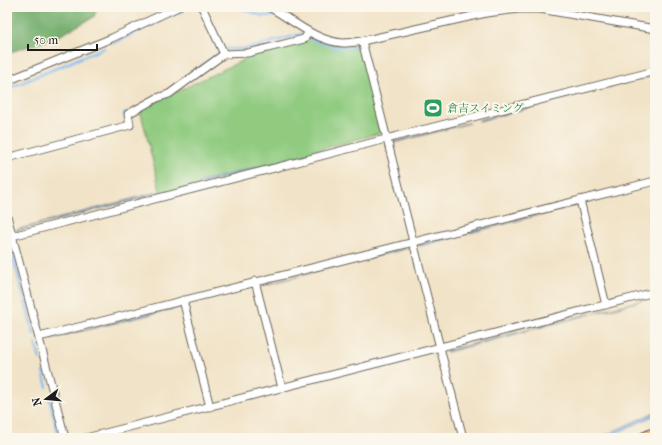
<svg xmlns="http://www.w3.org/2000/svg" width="662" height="445" font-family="'IM FELL French Canon','Noto Serif JP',serif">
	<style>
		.green { fill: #90cb80; stroke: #56744e }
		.forest { fill: #74af6e; stroke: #486645 }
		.water { fill: #83bcf3; stroke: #506c88 }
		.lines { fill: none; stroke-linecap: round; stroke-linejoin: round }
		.stream { stroke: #83bcf3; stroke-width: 2.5 }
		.minor-casing { stroke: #676258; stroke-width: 9 }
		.primary-casing { stroke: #676258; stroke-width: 13 }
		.minor { stroke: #fff; stroke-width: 7 }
		.primary { stroke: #f6be87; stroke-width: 11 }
		.labels { text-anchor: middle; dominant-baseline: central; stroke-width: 4; stroke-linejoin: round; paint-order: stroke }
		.leisure-label { font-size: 11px; fill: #27864d; stroke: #fbf7ec; text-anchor: start }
	</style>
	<rect width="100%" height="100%" fill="#fbf7ec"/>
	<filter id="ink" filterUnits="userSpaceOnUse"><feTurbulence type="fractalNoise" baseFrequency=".025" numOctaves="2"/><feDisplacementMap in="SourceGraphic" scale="8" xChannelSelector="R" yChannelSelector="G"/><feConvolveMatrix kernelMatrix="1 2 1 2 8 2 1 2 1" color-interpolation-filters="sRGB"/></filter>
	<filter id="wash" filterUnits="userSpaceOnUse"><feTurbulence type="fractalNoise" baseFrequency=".012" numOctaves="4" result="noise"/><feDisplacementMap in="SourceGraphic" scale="16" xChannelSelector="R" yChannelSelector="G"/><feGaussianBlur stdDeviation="0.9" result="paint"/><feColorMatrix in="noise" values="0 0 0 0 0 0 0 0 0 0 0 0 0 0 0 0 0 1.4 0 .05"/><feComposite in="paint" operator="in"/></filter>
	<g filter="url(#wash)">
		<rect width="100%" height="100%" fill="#f1e3c7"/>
		<path class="green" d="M311,37C327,44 343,45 360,45L381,130L380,133L314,151L313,155L161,195L140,109L260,52L305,41Z"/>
		<polygon class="forest" points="7,7 97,7 94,17 55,38 7,53"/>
		<g class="water">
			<polygon points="655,75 479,121 479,120"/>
			<polygon points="469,123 393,143 393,142"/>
			<polygon points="312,153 200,184 199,182"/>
			<polygon points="158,192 159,193 16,231 16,230"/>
			<polygon points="578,205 419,246 419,244"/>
			<polygon points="409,247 409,248 260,286"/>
			<polygon points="655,297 447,352 446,351"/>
			<polygon points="181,305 181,307 45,340"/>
			<polygon points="655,412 655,415 606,438 599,438"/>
		</g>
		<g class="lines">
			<g class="stream">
				<polyline points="238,7 262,16 272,16"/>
				<polyline points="172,15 189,7"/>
				<polyline points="310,39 337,48 358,47"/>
				<polyline points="113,43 161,20"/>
				<polyline points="227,49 245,49 302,34"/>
				<polyline points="195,71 219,53"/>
				<polyline points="7,89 104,48"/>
				<polyline points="126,112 124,113 127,123"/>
				<polyline points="9,242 34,334"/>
				<polyline points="35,342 40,359"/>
				<polyline points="43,372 47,387"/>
				<polyline points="49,397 59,438"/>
			</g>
		</g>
	</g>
	<g filter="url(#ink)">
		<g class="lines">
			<g class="minor-casing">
				<g id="minor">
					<polyline points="202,7 224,54 248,53 304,39 309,32"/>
					<path d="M269,7C293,20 315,41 343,43C349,43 356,42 362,41L486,13L519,9H540L655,29"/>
					<polyline points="362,41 463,438"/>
					<polyline points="7,81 112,38 178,7"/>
					<polyline points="7,158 130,125 128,114 157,98 169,94 224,54"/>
					<polyline points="580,200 606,305"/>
					<polyline points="7,216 65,438"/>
					<polyline points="12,236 386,139 655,71"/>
					<polyline points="255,281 282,388"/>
					<polyline points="183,300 210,407"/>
					<polyline points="39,337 655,181"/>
					<polyline points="86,438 655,292"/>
				</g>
			</g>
			<g class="primary-casing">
				<polyline id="primary" points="644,438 655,433"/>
			</g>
			<use href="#minor" class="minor"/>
			<use href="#primary" class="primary"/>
		</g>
	</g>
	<defs>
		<g id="stadium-square" transform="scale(1)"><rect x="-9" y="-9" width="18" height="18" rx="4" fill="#2e9e5b" stroke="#fbf7ec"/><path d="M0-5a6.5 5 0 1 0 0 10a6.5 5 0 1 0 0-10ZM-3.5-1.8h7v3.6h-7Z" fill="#fff"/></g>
	</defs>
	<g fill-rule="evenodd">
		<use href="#stadium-square" x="433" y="108"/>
	</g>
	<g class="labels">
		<g class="leisure-label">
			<text x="447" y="108">倉吉スイミング</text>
		</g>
	</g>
	<rect width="662" height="445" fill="none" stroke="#fbf7ec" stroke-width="24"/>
	<g transform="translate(46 399) rotate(254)" stroke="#fbf7ec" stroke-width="3" paint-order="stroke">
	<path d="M0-3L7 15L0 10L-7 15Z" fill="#1c1c1c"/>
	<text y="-6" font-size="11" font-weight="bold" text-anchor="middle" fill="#1c1c1c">N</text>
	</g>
	<path d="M28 44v6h69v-6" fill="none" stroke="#1c1c1c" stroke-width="2"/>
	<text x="34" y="44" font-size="12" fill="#1c1c1c" stroke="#fbf7ec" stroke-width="3" paint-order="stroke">50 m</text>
</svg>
